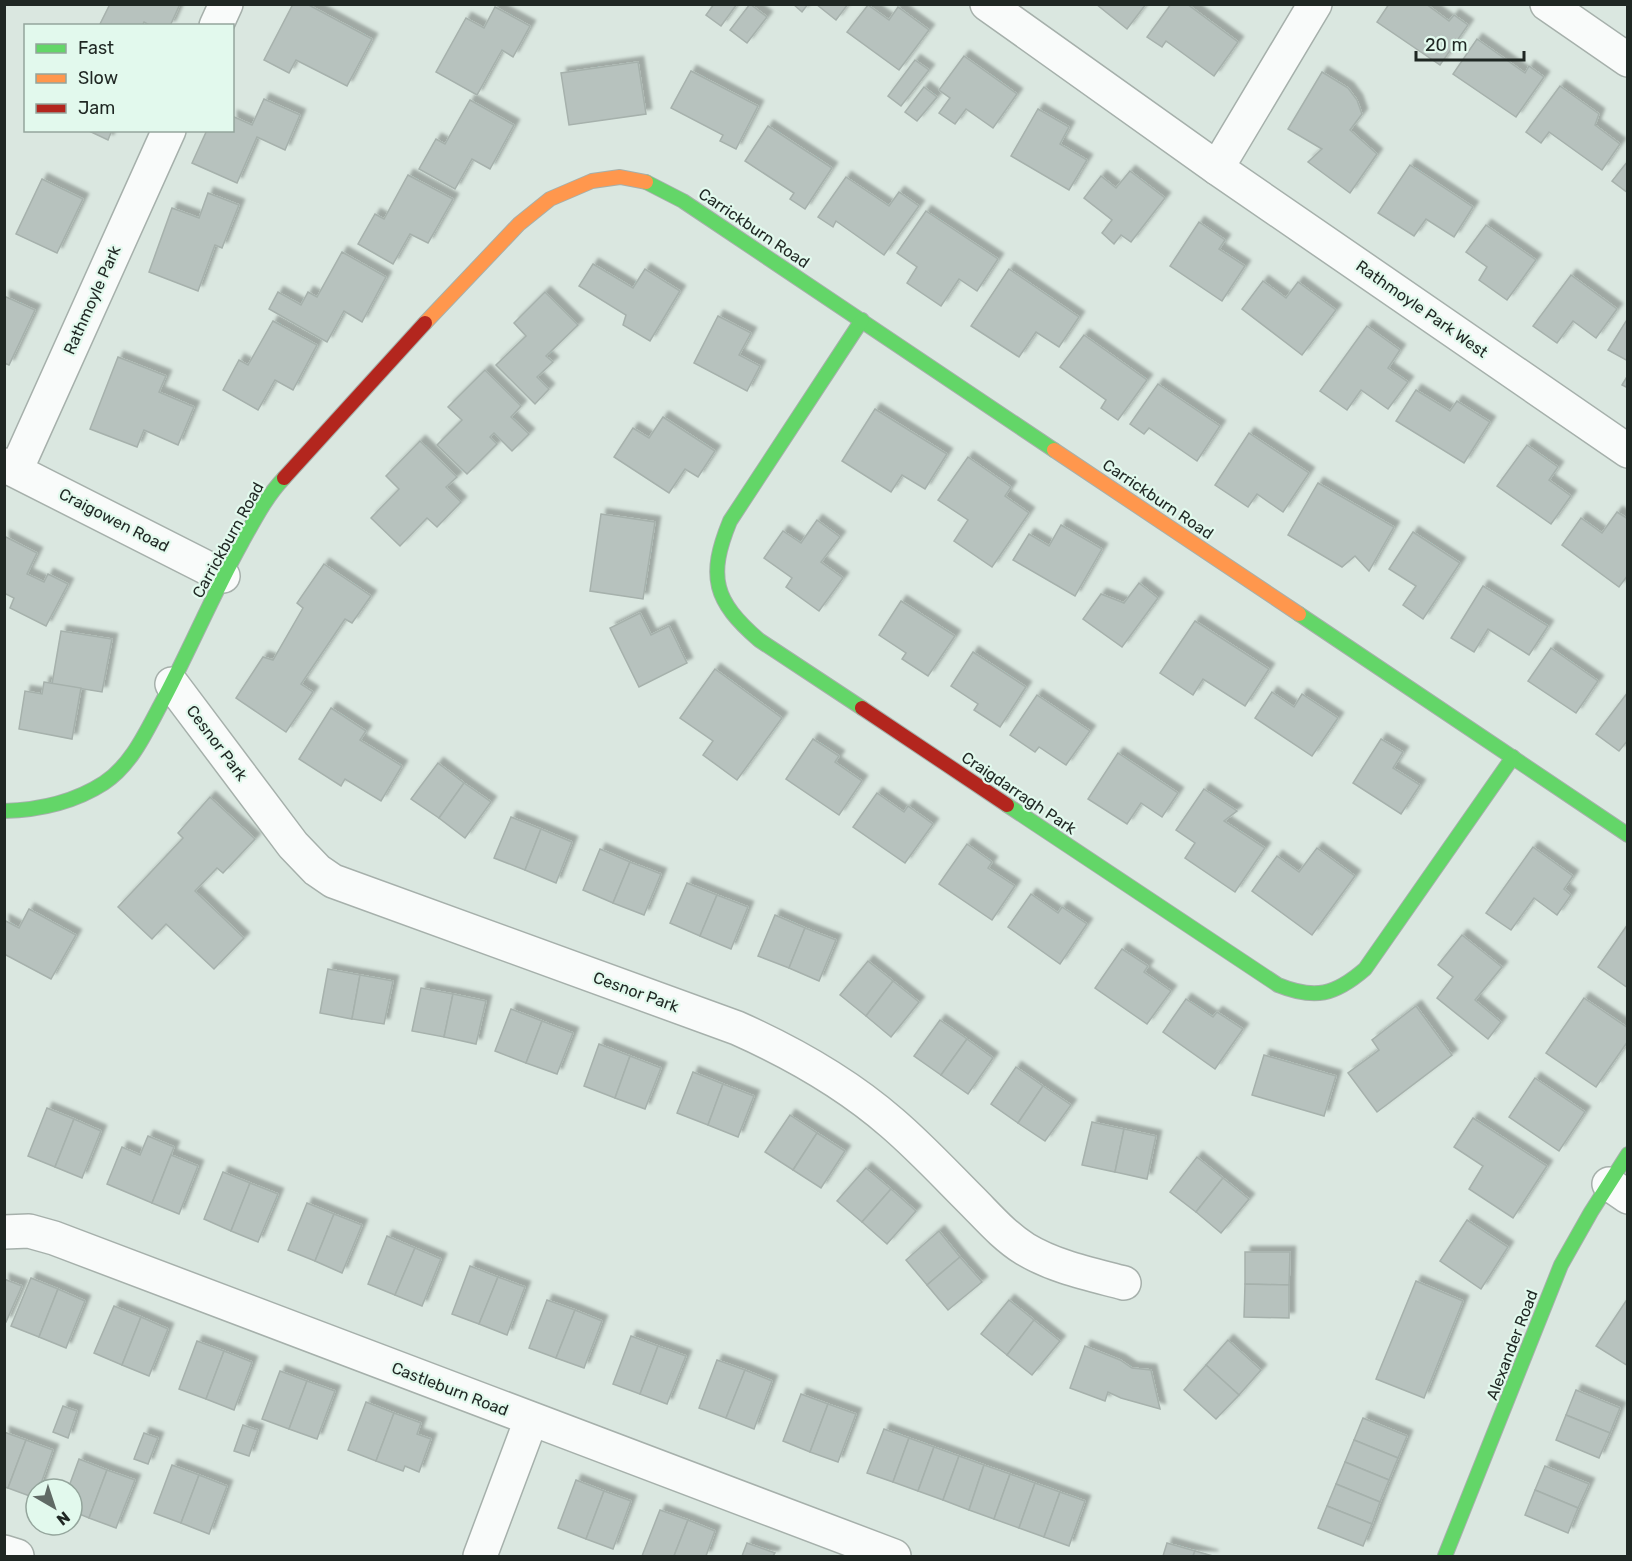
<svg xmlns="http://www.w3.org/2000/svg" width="1632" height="1561" font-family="Rubik,sans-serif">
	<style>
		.building { fill: #b7c2be; stroke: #a6b1ac; stroke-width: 1.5; filter: url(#shadow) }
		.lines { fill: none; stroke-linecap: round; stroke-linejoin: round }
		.street-casing { stroke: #a6b0ab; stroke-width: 36 }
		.fast-casing { stroke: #a6b0ab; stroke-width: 16 }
		.slow-casing { stroke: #a6b0ab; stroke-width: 16 }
		.jam-casing { stroke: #a6b0ab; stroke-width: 16 }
		.street { stroke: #f9fbfa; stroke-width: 33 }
		.fast { stroke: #63d668; stroke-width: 14 }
		.slow { stroke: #ff974d; stroke-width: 14 }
		.jam { stroke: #b3261e; stroke-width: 14 }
		.labels { text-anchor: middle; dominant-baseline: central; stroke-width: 4.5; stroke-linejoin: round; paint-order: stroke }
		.street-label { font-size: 16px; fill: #1f2723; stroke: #e2f9ed }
	</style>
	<defs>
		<filter id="shadow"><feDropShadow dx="5.5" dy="-5.5" stdDeviation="1.5" flood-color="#0004"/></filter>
	</defs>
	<rect width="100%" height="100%" fill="#dae7e0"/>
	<g class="building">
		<polygon points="110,4 180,4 170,26 151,26 144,22 142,26 99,26"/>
		<polygon points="293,4 307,4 372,39 347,86 296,60 289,73 264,60"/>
		<polygon points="714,4 737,4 721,26 706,15"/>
		<polygon points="750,4 767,17 747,43 730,30"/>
		<polygon points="793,4 808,4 802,12"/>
		<polygon points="816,4 848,4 836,20"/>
		<polygon points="1096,4 1146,4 1127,29"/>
		<polygon points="1171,4 1187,4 1238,42 1214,76 1166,41 1162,47 1147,37"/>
		<polygon points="1389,4 1426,4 1449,21 1454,15 1468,25 1440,65 1377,22"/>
		<polygon points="868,5 889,20 898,7 929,30 899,70 847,32"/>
		<polygon points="495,7 530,26 513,57 502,50 477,95 436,72 466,18 484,28"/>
		<polygon points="1477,39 1525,73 1529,66 1544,77 1516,117 1453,74"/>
		<polygon points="964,56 1017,94 993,128 966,109 955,124 939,113 950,98 939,90"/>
		<polygon points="915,60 929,70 901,106 888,96"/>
		<polygon points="638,62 646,114 569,125 561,73"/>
		<polygon points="691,71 758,106 736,149 720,141 723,135 671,108"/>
		<polygon points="1322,72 1348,88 1357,100 1362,114 1350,130 1377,154 1350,193 1308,162 1322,149 1288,129"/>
		<polygon points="1560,86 1599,114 1595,125 1620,144 1602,170 1549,132 1541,143 1526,132"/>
		<polygon points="924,87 937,97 917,121 905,112"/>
		<polygon points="264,99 300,115 285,150 257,137 237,183 192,163 207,130 232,130 232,116 252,125"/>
		<polygon points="470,100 514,125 490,169 472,159 455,189 419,169 436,139 445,144"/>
		<polygon points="1038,109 1069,127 1060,144 1087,160 1069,190 1011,156"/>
		<polygon points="768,126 832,168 805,209 790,199 794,193 745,161"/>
		<polygon points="87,130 112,130 108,140"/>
		<polygon points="1628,161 1628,193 1612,181"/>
		<polygon points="1410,165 1473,207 1454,237 1426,219 1414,236 1378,213"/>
		<polygon points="1130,171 1165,198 1131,242 1121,235 1114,244 1102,233 1112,220 1084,198 1101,176 1116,188"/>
		<polygon points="408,175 453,199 428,243 410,234 393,264 358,244 375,214 384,219"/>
		<polygon points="846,177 889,206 899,192 919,206 884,255 836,221 833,227 818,217"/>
		<polygon points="42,179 83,199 57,253 16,234"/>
		<polygon points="208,193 239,205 222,248 215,245 198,291 149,272 172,208 199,218"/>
		<polygon points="926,211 998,259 977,291 959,279 941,306 907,283 917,267 897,253"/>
		<polygon points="1199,222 1225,240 1219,249 1245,266 1222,301 1170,266"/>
		<polygon points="1486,225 1536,260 1507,300 1479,280 1487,267 1466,252"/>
		<polygon points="342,252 386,277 362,322 344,311 327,342 269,309 278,292 301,305 308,292 317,297"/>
		<polygon points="593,264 633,288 645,269 680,291 650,341 623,325 626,315 579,286"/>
		<polygon points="1009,269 1079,317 1059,347 1036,332 1019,357 971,326"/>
		<polygon points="1571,275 1617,309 1596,338 1573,321 1557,343 1533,326"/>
		<polygon points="1263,281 1286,298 1298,282 1336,310 1302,355 1242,309"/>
		<polygon points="545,292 578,325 546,356 553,362 537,377 549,389 535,404 496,365 526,336 514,323"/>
		<polygon points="4,296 35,310 9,365 4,363"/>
		<polygon points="718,316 751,333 739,355 760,366 747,391 694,363"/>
		<polygon points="1628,318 1628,361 1608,350"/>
		<polygon points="273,321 317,345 293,390 275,380 258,410 223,390 239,360 248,365"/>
		<polygon points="1367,326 1400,350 1388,368 1408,382 1388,409 1361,390 1347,410 1320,391"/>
		<polygon points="1084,335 1147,380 1118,420 1101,408 1106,400 1060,367"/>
		<polygon points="118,357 166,376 159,392 194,407 178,445 144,430 137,447 90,429"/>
		<polygon points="485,370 521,406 511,417 529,434 512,451 494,433 490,437 497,444 467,474 437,445 462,420 448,407"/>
		<polygon points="1628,375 1628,388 1622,385"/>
		<polygon points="1158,384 1220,426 1197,461 1149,428 1144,434 1130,424"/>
		<polygon points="1416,390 1450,411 1457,401 1490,422 1464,463 1396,421"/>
		<polygon points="875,409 947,454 925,489 902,475 891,492 842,461"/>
		<polygon points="663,417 715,451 698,477 685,469 669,493 614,457 633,428 649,438"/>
		<polygon points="1249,433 1309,473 1283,512 1257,494 1248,507 1215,485"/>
		<polygon points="420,441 457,477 446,487 461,502 437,527 427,518 400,546 371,518 399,489 386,476"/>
		<polygon points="1527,445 1558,467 1549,480 1571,496 1551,524 1497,486"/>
		<polygon points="968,457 1011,487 1005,496 1029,513 992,567 954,541 968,520 938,500"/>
		<polygon points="1318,483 1394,527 1369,571 1355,556 1342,567 1288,535"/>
		<polygon points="1617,512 1628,519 1628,575 1619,587 1562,545 1581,518 1602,533"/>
		<polygon points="601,514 655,522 643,599 590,591"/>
		<polygon points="817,520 840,537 821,562 843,578 819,611 786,587 792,578 764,558 783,531 801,543"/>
		<polygon points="1061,525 1102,549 1075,596 1013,560 1029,534 1049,546"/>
		<polygon points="1413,532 1460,563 1423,619 1403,605 1416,586 1389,569"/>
		<polygon points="4,536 37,553 27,574 44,582 48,574 68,584 46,626 10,608 14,598 4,593"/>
		<polygon points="324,564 371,596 352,623 345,619 301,684 313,692 286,732 236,698 263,657 273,660 303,608 297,603"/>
		<polygon points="1139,583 1158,598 1122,647 1083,619 1101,594 1124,603"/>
		<polygon points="1483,586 1548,626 1529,655 1488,629 1474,652 1451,638"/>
		<polygon points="901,601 955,636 928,676 902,659 906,653 879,635"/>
		<polygon points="640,613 651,635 669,626 687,663 639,687 610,628"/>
		<polygon points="1195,621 1269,669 1245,706 1203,679 1193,695 1160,673"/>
		<polygon points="61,631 112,639 102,692 52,684"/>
		<polygon points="1551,648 1598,681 1576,713 1528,681"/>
		<polygon points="973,652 1026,687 1000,727 974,710 978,704 951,686"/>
		<polygon points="715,669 782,718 737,780 703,755 713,741 680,718"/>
		<polygon points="44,682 81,688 72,739 19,729 25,691 42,694"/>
		<polygon points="1272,692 1294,707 1302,694 1338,718 1312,756 1255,718"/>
		<polygon points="1628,692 1628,740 1619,751 1596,734"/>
		<polygon points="1037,695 1090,731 1066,765 1039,747 1035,752 1010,735"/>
		<polygon points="331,708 366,731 360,740 402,766 381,801 345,779 341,786 299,759"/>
		<polygon points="813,739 839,756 835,762 862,781 839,815 786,779"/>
		<polygon points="1381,739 1403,752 1393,768 1420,785 1401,814 1353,783"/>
		<polygon points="1118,753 1178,793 1162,817 1141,803 1127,824 1088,799"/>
		<polygon points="438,763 464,783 439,818 411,799"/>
		<polygon points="464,783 491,802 465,838 439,818"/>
		<polygon points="1204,789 1237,811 1224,821 1265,848 1235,892 1185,858 1195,843 1176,830"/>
		<polygon points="877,793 904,812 908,806 933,824 905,863 853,827"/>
		<polygon points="210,797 255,839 223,873 217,868 195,891 244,938 214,969 166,924 152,939 118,907 183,838 178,833"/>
		<polygon points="511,817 541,829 525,870 494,858"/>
		<polygon points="541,829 572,842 556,883 525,870"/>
		<polygon points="967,844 992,862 988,868 1015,886 992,920 939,884"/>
		<polygon points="1533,847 1573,876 1564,889 1571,895 1557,915 1534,898 1511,930 1486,913"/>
		<polygon points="1317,848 1355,876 1312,935 1252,891 1277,856 1299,872"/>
		<polygon points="600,849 630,862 613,903 583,890"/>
		<polygon points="630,862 661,874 644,915 613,903"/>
		<polygon points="687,883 717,895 700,936 670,923"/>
		<polygon points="1031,894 1058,913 1062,907 1087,924 1060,964 1008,927"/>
		<polygon points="717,895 748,907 731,949 700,936"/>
		<polygon points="29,909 76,935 51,979 4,954 4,920 19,928"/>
		<polygon points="775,915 805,928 789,968 758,956"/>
		<polygon points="1628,924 1628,988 1598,967"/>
		<polygon points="805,928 836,940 819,981 789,968"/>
		<polygon points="1462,935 1502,967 1475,1000 1501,1022 1488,1039 1437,998 1453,977 1438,965"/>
		<polygon points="1122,949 1148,966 1144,972 1171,991 1147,1024 1095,988"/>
		<polygon points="868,961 893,981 866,1016 840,995"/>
		<polygon points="328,969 360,975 352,1019 320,1013"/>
		<polygon points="360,975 393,981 384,1024 352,1019"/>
		<polygon points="893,981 919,1002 891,1037 866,1016"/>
		<polygon points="421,988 453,994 444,1037 412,1031"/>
		<polygon points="453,994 486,1001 476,1044 444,1037"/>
		<polygon points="1584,998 1628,1028 1628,1041 1596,1087 1546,1053"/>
		<polygon points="1186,999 1213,1017 1217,1012 1243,1029 1215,1069 1163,1032"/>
		<polygon points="1416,1006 1452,1055 1377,1112 1348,1073 1379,1050 1372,1040"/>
		<polygon points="511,1009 542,1021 526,1063 495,1051"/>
		<polygon points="940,1020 967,1039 941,1075 914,1056"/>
		<polygon points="542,1021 573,1033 557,1074 526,1063"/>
		<polygon points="967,1039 993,1058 968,1094 941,1075"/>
		<polygon points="599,1044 630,1056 615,1098 584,1086"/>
		<polygon points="1264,1055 1336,1076 1324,1116 1252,1095"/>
		<polygon points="630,1056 661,1068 645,1109 615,1098"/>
		<polygon points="1016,1067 1043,1086 1018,1123 991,1104"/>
		<polygon points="693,1072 723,1084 708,1125 677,1113"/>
		<polygon points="1535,1078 1585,1112 1559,1151 1509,1117"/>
		<polygon points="723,1084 754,1096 738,1137 708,1125"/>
		<polygon points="1043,1086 1071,1105 1045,1141 1018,1123"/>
		<polygon points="47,1108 74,1119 55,1167 28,1156"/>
		<polygon points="790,1115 817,1133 793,1170 765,1152"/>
		<polygon points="1473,1118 1547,1166 1513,1218 1469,1189 1483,1166 1454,1147"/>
		<polygon points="74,1119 101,1131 82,1178 55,1167"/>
		<polygon points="1092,1122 1124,1129 1115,1172 1082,1165"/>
		<polygon points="1124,1129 1156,1136 1147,1179 1115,1172"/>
		<polygon points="817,1133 845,1151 821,1188 793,1170"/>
		<polygon points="148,1136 174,1147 152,1203 107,1184 122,1147 140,1155"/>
		<polygon points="171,1155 198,1166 179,1214 152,1203"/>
		<polygon points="1197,1157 1223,1178 1196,1212 1170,1192"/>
		<polygon points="866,1168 891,1189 862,1222 837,1201"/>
		<polygon points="223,1172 250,1183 231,1231 204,1219"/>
		<polygon points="1223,1178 1249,1199 1221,1233 1196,1212"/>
		<polygon points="250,1183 278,1194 258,1242 231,1231"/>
		<polygon points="891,1189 916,1211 887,1244 862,1222"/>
		<polygon points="307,1203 334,1214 315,1261 288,1250"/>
		<polygon points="334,1214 362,1225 342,1273 315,1261"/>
		<polygon points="1467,1220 1508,1247 1481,1289 1440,1261"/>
		<polygon points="939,1231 960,1257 927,1285 906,1260"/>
		<polygon points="387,1236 415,1248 395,1295 368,1284"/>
		<polygon points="415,1248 441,1259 422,1306 395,1295"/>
		<polygon points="1245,1252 1290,1252 1289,1285 1245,1284"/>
		<polygon points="960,1257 982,1282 948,1310 927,1285"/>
		<polygon points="470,1266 498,1277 479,1324 452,1314"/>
		<polygon points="498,1277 525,1287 507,1335 479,1324"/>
		<polygon points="31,1278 58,1289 39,1337 11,1326"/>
		<polygon points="4,1279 22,1286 6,1322 4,1321"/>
		<polygon points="1416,1281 1463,1301 1424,1398 1376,1379"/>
		<polygon points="1245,1284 1289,1285 1289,1318 1244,1317"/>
		<polygon points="58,1289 85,1301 66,1348 39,1337"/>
		<polygon points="1628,1298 1628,1366 1596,1346"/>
		<polygon points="547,1300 575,1310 556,1358 529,1348"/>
		<polygon points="1009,1300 1034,1320 1007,1355 981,1334"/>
		<polygon points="114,1306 141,1317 122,1365 94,1353"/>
		<polygon points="575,1310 602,1321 584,1368 556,1358"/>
		<polygon points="141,1317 168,1329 149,1376 122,1365"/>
		<polygon points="1034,1320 1060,1341 1032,1375 1007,1355"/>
		<polygon points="631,1336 658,1346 640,1394 613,1384"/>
		<polygon points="1228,1340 1261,1370 1239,1395 1206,1365"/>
		<polygon points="197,1341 224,1351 206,1399 179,1389"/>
		<polygon points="658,1346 686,1356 667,1404 640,1394"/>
		<polygon points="1085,1346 1120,1360 1132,1368 1151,1370 1160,1409 1121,1398 1108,1392 1105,1401 1070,1388"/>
		<polygon points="224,1351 252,1362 234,1410 206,1399"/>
		<polygon points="717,1360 745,1370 726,1418 699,1408"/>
		<polygon points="1206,1365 1239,1395 1216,1419 1184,1390"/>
		<polygon points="745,1370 772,1381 754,1429 726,1418"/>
		<polygon points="280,1371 307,1381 289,1429 262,1419"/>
		<polygon points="307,1381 335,1391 317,1439 289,1429"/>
		<polygon points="1576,1390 1620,1408 1610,1433 1566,1415"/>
		<polygon points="801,1394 828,1404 810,1452 783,1441"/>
		<polygon points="366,1402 394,1413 376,1461 348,1450"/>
		<polygon points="828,1404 856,1414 838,1462 810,1452"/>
		<polygon points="63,1406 77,1411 68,1438 53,1432"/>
		<polygon points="394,1413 421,1423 417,1434 431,1439 419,1472 405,1466 403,1471 376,1461"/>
		<polygon points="1566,1415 1610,1433 1599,1458 1556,1440"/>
		<polygon points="1363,1418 1407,1436 1398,1458 1354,1440"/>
		<polygon points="243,1425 258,1430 249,1456 234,1451"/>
		<polygon points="884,1429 909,1438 893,1482 867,1473"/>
		<polygon points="4,1432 26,1440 8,1488 4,1487"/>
		<polygon points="144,1433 158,1438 148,1464 134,1459"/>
		<polygon points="909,1438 934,1447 918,1491 893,1482"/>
		<polygon points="26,1440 53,1450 39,1489 36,1489 35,1498 8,1488"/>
		<polygon points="1354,1440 1398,1458 1389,1480 1345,1462"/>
		<polygon points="934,1447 959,1456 943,1500 918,1491"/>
		<polygon points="959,1456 984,1465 969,1510 943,1500"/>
		<polygon points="79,1459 107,1470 89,1518 72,1511 72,1489 68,1489"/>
		<polygon points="1345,1462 1389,1480 1380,1502 1336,1484"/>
		<polygon points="172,1465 199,1475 181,1523 154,1513"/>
		<polygon points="984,1465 1010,1474 994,1519 969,1510"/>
		<polygon points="1545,1466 1589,1484 1578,1508 1535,1490"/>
		<polygon points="107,1470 135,1480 116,1528 89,1518"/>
		<polygon points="1010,1474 1035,1483 1019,1528 994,1519"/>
		<polygon points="199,1475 227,1486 209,1534 181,1523"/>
		<polygon points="576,1480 604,1491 586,1539 558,1528"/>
		<polygon points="1035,1483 1060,1492 1044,1537 1019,1528"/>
		<polygon points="1336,1484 1380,1502 1372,1524 1327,1506"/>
		<polygon points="1535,1490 1578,1508 1568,1533 1525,1515"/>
		<polygon points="604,1491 631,1501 613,1549 586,1539"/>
		<polygon points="1060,1492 1085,1501 1069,1546 1044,1537"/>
		<polygon points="1327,1506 1372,1524 1363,1546 1318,1528"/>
		<polygon points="660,1510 688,1520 674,1556 642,1556"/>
		<polygon points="688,1520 715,1531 706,1556 674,1556"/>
		<polygon points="747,1543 775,1553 773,1556 742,1556"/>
		<polygon points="1167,1543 1195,1551 1193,1556 1163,1556"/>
		<polygon points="1195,1551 1213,1556 1193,1556"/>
	</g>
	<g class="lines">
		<g class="street-casing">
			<g id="street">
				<polyline points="987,4 1217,168 1628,451"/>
				<polyline points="1547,4 1628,60"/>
				<polyline points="216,26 226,4"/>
				<polyline points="1217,168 1315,4"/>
				<polyline points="4,465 223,576"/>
				<polyline points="16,470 169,130"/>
				<path d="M172,684L293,845L317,870L333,881L737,1028C793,1053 846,1083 892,1123C920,1147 945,1174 971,1200C988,1217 1004,1236 1025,1249C1055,1267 1090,1274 1124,1283"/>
				<polyline points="1609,1184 1628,1197"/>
				<polyline points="4,1232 29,1231 54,1238 894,1556"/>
				<polyline points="4,1552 17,1556"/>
				<polyline points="480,1556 531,1420"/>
			</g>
		</g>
		<g class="fast-casing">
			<g id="fast">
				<polyline points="646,182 683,201 1054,450"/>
				<polyline points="1299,614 1628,835"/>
				<path d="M862,708L759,640C714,601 707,577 730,521L862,320"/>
				<path d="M1007,805L1278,985C1315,1000 1335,995 1365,969L1513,757"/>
				<path d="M4,811C40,810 73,803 104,783C131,765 145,734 160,706C189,652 212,596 242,542C255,519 266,497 284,478"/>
				<polyline points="1445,1556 1561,1265 1591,1212 1628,1154"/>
			</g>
		</g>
		<g class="slow-casing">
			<g id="slow">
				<polyline points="425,323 519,224 550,199 592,181 620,177 646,182"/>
				<polyline points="1054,450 1299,614"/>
			</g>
		</g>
		<g class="jam-casing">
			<g id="jam">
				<polyline points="284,478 425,323"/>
				<polyline points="862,708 1007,805"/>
			</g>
		</g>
		<use href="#street" class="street"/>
		<use href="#fast" class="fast"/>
		<use href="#slow" class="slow"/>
		<use href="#jam" class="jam"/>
	</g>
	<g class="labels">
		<g class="street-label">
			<text transform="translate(754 228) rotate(34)">Carrickburn Road</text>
			<text transform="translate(92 300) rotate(-66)">Rathmoyle Park</text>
			<text transform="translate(1422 309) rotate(35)">Rathmoyle Park West</text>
			<text transform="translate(1158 499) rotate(34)">Carrickburn Road</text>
			<text transform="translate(114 520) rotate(27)">Craigowen Road</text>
			<text transform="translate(228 540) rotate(-61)">Carrickburn Road</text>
			<text transform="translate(217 743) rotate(53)">Cesnor Park</text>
			<text transform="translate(1019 793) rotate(34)">Craigdarragh Park</text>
			<text transform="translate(636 992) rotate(20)">Cesnor Park</text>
			<text transform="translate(1512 1345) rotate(-69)">Alexander Road</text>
			<text transform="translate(450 1389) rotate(21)">Castleburn Road</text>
		</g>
	</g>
	<rect width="1632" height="1561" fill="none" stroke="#1f2723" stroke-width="12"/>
	<rect x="24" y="24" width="210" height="108" fill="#e2f9ed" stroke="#94a59c" stroke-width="1.5"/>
	<rect x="36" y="44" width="30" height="9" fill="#63d668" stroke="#94a59c" stroke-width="1.5"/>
	<text x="78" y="54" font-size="18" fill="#1f2723">Fast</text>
	<rect x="36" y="74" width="30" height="9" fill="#ff974d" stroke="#94a59c" stroke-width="1.5"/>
	<text x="78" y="84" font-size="18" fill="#1f2723">Slow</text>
	<rect x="36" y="104" width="30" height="9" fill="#b3261e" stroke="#94a59c" stroke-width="1.5"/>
	<text x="78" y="114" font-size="18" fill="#1f2723">Jam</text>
	<g transform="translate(54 1507) rotate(141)"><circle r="28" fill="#e2f9ed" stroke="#94a59c" stroke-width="1.5"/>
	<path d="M0-4.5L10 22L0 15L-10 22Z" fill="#606a65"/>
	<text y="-9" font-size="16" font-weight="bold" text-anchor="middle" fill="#1f2723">N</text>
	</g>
	<path d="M1416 51v9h108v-9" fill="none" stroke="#1f2723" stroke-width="3"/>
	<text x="1425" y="51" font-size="18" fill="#1f2723" stroke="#e2f9ed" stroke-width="4.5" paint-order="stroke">20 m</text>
</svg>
